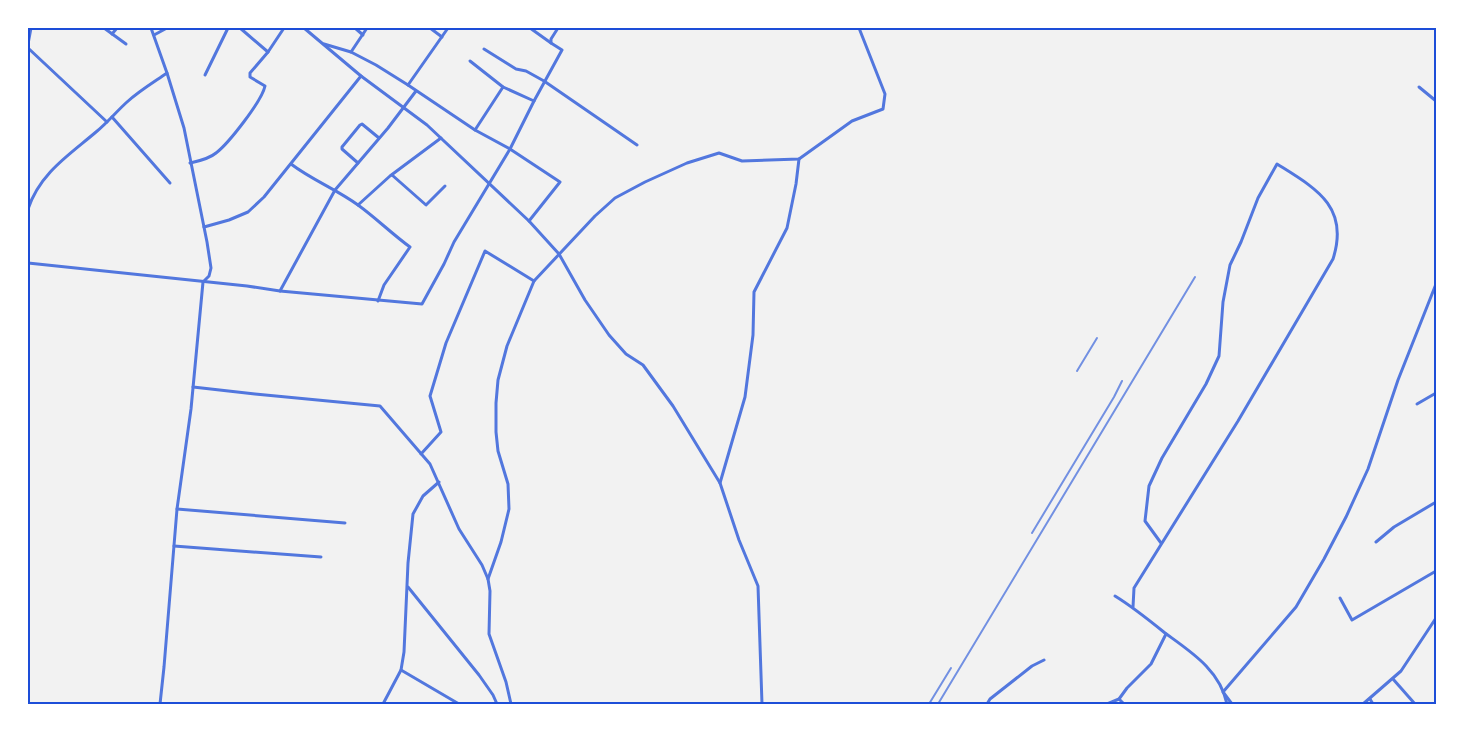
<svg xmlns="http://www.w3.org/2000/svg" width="1464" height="732" font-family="Arial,sans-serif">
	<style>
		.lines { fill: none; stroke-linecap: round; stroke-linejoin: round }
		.minor { stroke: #5277de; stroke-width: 3 }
		.rail { stroke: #7290e2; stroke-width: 2 }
		.neatline { fill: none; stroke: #1d4ed8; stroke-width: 2 }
	</style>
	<rect width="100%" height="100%" fill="#f2f2f2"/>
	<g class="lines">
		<g class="minor">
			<polyline points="104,28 126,44"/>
			<polyline points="151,28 167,73 184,128 207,242 211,268 209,276 203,282 191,409 177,509 164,667 160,704"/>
			<polyline points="240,28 268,52"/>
			<polyline points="304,28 361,76 427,125 529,221 559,254 585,300 609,335 626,354 643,365 673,406 720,483 739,540 758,586 762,704"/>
			<polyline points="355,28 363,35"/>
			<polyline points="430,28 442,37"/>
			<polyline points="530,28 551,43"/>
			<polyline points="112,34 117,28"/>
			<polyline points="154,35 167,28"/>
			<polyline points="28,44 31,28"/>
			<polyline points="324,44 351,52 376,65 408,85 475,130 510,149 560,182 529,221"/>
			<polyline points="28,48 107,122"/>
			<polyline points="484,49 516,69 526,71 544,81 637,145"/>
			<polyline points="351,52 367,28"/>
			<polyline points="470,61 503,87"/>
			<polyline points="205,75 228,28"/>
			<polyline points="408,85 448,28"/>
			<polyline points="1419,87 1436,101"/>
			<polyline points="112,117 170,183"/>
			<polyline points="475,130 503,87 534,101 562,50 551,43 551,39 558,28"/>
			<path d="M190,163C199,161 209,159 216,153C228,144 262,101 265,86L250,77V73L268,52L284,28"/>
			<polyline points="358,163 342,149 342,147 360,125 362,124 379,138"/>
			<path d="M291,164C312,180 336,189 358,205C376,218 392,234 410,247L384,285L378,301"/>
			<polyline points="392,175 426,205 445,186"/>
			<polyline points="358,205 390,176 441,138"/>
			<path d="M28,209C40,173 69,155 96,132C107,123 116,112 127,102C139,91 154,82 167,73"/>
			<polyline points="204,227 229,220 248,212 264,197 361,76"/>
			<polyline points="28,263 247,286 280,291 422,304 444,264 454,242 510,149 534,101"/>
			<polyline points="280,291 335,190 388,128 416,91"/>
			<polyline points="193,387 255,394 380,406 430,464 459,529 482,565 488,579 490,591 489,634 506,682 511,704"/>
			<polyline points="1417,404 1436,393"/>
			<polyline points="421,454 441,432 430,396 446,343 485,251 534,281"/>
			<polyline points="720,483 745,397 753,335 754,292 787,228 796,184 799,159"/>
			<polyline points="177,509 345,523"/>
			<polyline points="1376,542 1394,527 1436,502"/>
			<polyline points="174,546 321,557"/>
			<polyline points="488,579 501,542 509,509 508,484 498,451 496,432 496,403 498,380 507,346 534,281 595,216 615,198 645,182 687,163 719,153 742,161 799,159 852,121 883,109 885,94 859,28"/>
			<polyline points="408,587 479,675 493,695 497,704"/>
			<path d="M1115,596C1133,607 1149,620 1165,633C1191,652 1220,670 1227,704"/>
			<polyline points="1340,598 1352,620 1436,571"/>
			<path d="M1133,607L1134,588L1238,421L1333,259C1350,206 1315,188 1277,164L1258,198L1241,242L1230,265L1223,302L1219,356L1206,384L1162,458L1149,486L1145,521L1161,543"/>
			<polyline points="401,670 459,704"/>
			<polyline points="1393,679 1415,704"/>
			<polyline points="1119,699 1124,704"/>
			<polyline points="1370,699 1373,704"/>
			<polyline points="383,704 401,670 404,652 408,563 413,514 423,496 439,482"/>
			<polyline points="987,704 990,699 1032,666 1044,660"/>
			<polyline points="1107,704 1119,699 1127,688 1151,664 1166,634"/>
			<polyline points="1232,704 1223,692 1296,607 1324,559 1346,517 1368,469 1398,380 1436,284"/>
			<polyline points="1363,704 1401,671 1436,618"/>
		</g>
		<g class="rail">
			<polyline points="1077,371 1097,338"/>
			<polyline points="1032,533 1114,397 1122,381"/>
			<polyline points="929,704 951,668"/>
			<polyline points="938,704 1195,277"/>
		</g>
	</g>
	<rect width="1464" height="732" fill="none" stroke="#ffffff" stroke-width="58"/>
	<rect x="29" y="29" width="1406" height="674" class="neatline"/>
</svg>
